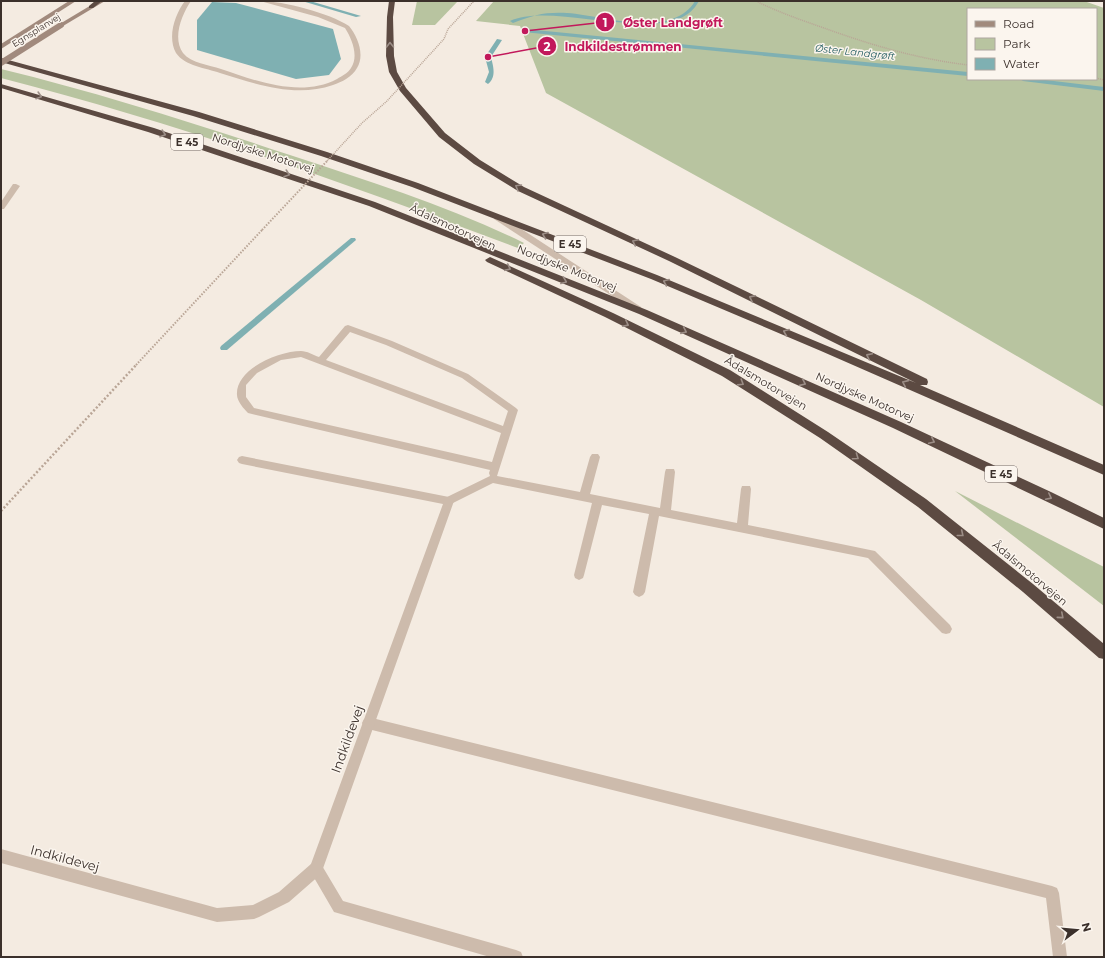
<svg xmlns="http://www.w3.org/2000/svg" width="1105" height="958" font-family="Montserrat,sans-serif">
	<style>
		.green { fill: #b8c4a0; fill-rule: evenodd }
		.water { fill: #7fb0b2 }
		.lines { fill: none; stroke-linecap: round; stroke-linejoin: round }
		.stream { fill: #7fb0b2; fill-rule: evenodd }
		.path-far2 { stroke: #b9a596; stroke-width: 1.5; stroke-dasharray: 1 1; stroke-linecap: butt }
		.path-far1 { stroke: #b9a596; stroke-width: 2; stroke-dasharray: 1.5 1.5; stroke-linecap: butt }
		.path { stroke: #b9a596; stroke-width: 2.5; stroke-dasharray: 2 2; stroke-linecap: butt }
		.lane { fill: #cdbbac; fill-rule: evenodd }
		.street { fill: #cdbbac; fill-rule: evenodd }
		.secondary { fill: #a18a7d; fill-rule: evenodd }
		.highway { fill: #5c4a42; fill-rule: evenodd }
		.path-bridge-far1 { stroke: #b9a596; stroke-width: 1.5; stroke-dasharray: 1 1; stroke-linecap: butt }
		.path-bridge { stroke: #b9a596; stroke-width: 2; stroke-dasharray: 1.5 1.5; stroke-linecap: butt }
		.secondary-bridge { stroke: #a18a7d; stroke-width: 6 }
		.oneway { stroke: #9c8e87 }
		.labels { text-anchor: middle; dominant-baseline: central; stroke-width: 3; stroke-linejoin: round; paint-order: stroke }
		.far-street-label { font-size: 9px; fill: #3b302b; stroke: #fbf5ee }
		.far-water-label { font-size: 10px; font-style: italic; fill: #1f5a5e; stroke: #fbf5ee }
		.shield { fill: #fbf5ee; stroke: #756b66; stroke-width: 1 }
		.shield-label { font-size: 10px; font-weight: bold; fill: #3b302b }
		.street-label { font-size: 11px; fill: #3b302b; stroke: #fbf5ee }
		.near-street-label { font-size: 13px; fill: #3b302b; stroke: #fbf5ee }
		.leader { fill: none; stroke: #c2185b; stroke-width: 1.5 }
		.callout-dot { fill: #c2185b; stroke: #fbf5ee; stroke-width: 1.5 }
		.mark-label { font-size: 12px; text-anchor: middle; font-weight: bold; fill: #fff }
		.callout-label { font-size: 12px; text-anchor: middle; font-weight: bold; fill: #c2185b; stroke: #fbf5ee; stroke-width: 3; stroke-linejoin: round; paint-order: stroke }
	</style>
	<rect width="100%" height="100%" fill="#f4ebe1"/>
	<g class="green">
		<polygon points="417,1 458,1 435,25 412,25"/>
		<path d="M494,1H1084L1104,8V407L921,300L546,93L520,26L476,21ZM968,9H1096V79H968Z"/>
		<path d="M1,69C100,93 196,124 293,156C371,182 451,207 524,243L518,248C348,184 177,123 1,78Z"/>
		<polygon points="955,491 1104,567 1104,606"/>
	</g>
	<polygon class="water" points="212,2 236,3 333,29 341,59 329,75 296,79 197,50 197,20"/>
	<g class="lines">
		<g class="stream">
			<polygon points="302,1 310,1 361,16 356,17"/>
			<path d="M695,1H699C677,42 603,15 567,13C544,12 534,15 513,23L510,21C555,0 667,50 695,1Z"/>
			<polygon points="525,29 968,72 968,76 523,32 523,30"/>
			<path d="M497,39L502,40L491,57C493,66 497,77 488,84L485,82L489,72L485,57Z"/>
			<polygon points="1020,79 1037,79 1104,87 1104,91 1023,81"/>
			<polygon points="351,238 355,238 356,240 227,350 221,350 220,348 221,346"/>
		</g>
		<g class="path-far2">
			<path d="M756,1C778,12 801,20 824,28C871,45 918,59 968,65"/>
			<polyline points="448,29 474,1"/>
			<polyline points="1096,78 1104,80"/>
		</g>
		<polyline class="path-far1" points="136,365 262,230"/>
		<polyline class="path" points="1,511 137,364"/>
		<g class="lane">
			<path d="M185,1H191C182,14 172,38 183,53C191,63 209,65 221,69C256,81 301,98 337,79C342,76 348,73 351,68C359,56 352,39 345,28L318,17L260,1C284,1 329,13 349,26C358,37 365,55 357,68C352,77 342,82 333,85C295,98 256,84 220,73C206,68 185,66 176,53C167,37 175,14 185,1Z"/>
			<polygon points="13,184 16,184 20,186 4,209 1,209 1,202"/>
			<polygon points="494,215 500,215 641,307 642,309 641,311 635,311 494,219"/>
			<path d="M348,325L392,341L468,374L516,408L518,410L497,476L580,492L590,457L592,454H598L600,457L590,494L660,508L665,472L666,469H674L675,472L671,510L737,523L741,489L742,486H750L751,489L748,525L875,551L950,625L952,629L950,633L946,634L942,633L868,558L659,516L645,592L643,595L639,597L635,595L633,592L649,514L602,505L584,575L583,578L579,580L575,578L574,575L592,503L493,483L449,505L445,504L444,501L445,498L490,476L489,473L490,470L248,413C244,409 237,401 237,395C235,369 279,351 301,351C307,351 313,355 319,357L345,326ZM350,332L386,345L462,378L508,411L503,426L326,360ZM301,357L501,433L492,462L254,408L246,397V385L257,373L281,360Z"/>
			<polygon points="368,717 1052,886 1057,888 1059,893 1067,957 1053,957 1046,898 368,729 364,727 362,723 364,719"/>
			<polygon points="316,862 321,864 343,901 516,950 521,952 523,957 490,957 334,912 309,869 311,864"/>
		</g>
		<polygon class="street" points="242,456 449,497 453,498 454,501 321,874 289,902 259,917 254,919 217,922 1,863 1,849 217,908 253,905 279,892 311,864 443,504 242,464 239,463 237,460 239,457"/>
		<g class="secondary">
			<polygon points="69,1 76,1 1,49 1,44"/>
			<polygon points="98,1 105,1 63,26 58,25"/>
		</g>
		<g class="highway">
			<polygon points="95,1 102,1 93,8 89,8 89,6"/>
			<polygon points="389,1 395,1 393,17 394,56 397,72 406,88 445,133 480,160 524,187 675,257 927,379 928,382 927,385 920,385 1104,465 1104,475 821,351 651,279 412,187 321,156 193,116 1,62 1,58 199,112 327,152 418,183 657,275 916,383 669,261 518,191 474,164 439,137 400,91 389,72 386,56 387,17"/>
			<polygon points="1,84 154,128 375,202 647,310 901,422 1051,492 1104,518 1104,529 893,428 639,314 369,206 148,132 1,88"/>
			<polygon points="490,257 613,313 730,370 828,432 926,499 1033,584 1104,644 1104,659 1099,658 1023,592 918,507 820,438 722,376 605,317 487,262 485,260"/>
		</g>
		<polyline class="path-bridge-far1" points="327,161 362,123 387,101 444,39 448,29"/>
		<polyline class="path-bridge" points="262,230 328,160"/>
		<polyline class="secondary-bridge" points="1,63 61,25"/>
	</g>
	<defs><path id="oneway-chevron" d="M-2-3.5L2.5 0L-2 3.5" fill="none" stroke-width="1.6" stroke-linecap="round" stroke-linejoin="round"/></defs>
	<g class="oneway">
		<use href="#oneway-chevron" transform="translate(390 45) rotate(-91)"/>
		<use href="#oneway-chevron" transform="translate(39 96) rotate(17)"/>
		<use href="#oneway-chevron" transform="translate(163 134) rotate(18)"/>
		<use href="#oneway-chevron" transform="translate(287 174) rotate(19)"/>
		<use href="#oneway-chevron" transform="translate(518 187) rotate(-150)"/>
		<use href="#oneway-chevron" transform="translate(545 235) rotate(-159)"/>
		<use href="#oneway-chevron" transform="translate(635 242) rotate(-155)"/>
		<use href="#oneway-chevron" transform="translate(508 268) rotate(25)"/>
		<use href="#oneway-chevron" transform="translate(564 281) rotate(22)"/>
		<use href="#oneway-chevron" transform="translate(666 282) rotate(-157)"/>
		<use href="#oneway-chevron" transform="translate(752 298) rotate(-154)"/>
		<use href="#oneway-chevron" transform="translate(626 324) rotate(27)"/>
		<use href="#oneway-chevron" transform="translate(684 331) rotate(24)"/>
		<use href="#oneway-chevron" transform="translate(786 332) rotate(-157)"/>
		<use href="#oneway-chevron" transform="translate(869 356) rotate(-154)"/>
		<use href="#oneway-chevron" transform="translate(741 383) rotate(32)"/>
		<use href="#oneway-chevron" transform="translate(803 383) rotate(24)"/>
		<use href="#oneway-chevron" transform="translate(905 383) rotate(-156)"/>
		<use href="#oneway-chevron" transform="translate(932 441) rotate(25)"/>
		<use href="#oneway-chevron" transform="translate(856 457) rotate(35)"/>
		<use href="#oneway-chevron" transform="translate(1049 497) rotate(27)"/>
		<use href="#oneway-chevron" transform="translate(961 534) rotate(39)"/>
		<use href="#oneway-chevron" transform="translate(1061 616) rotate(41)"/>
	</g>
	<g class="labels">
		<g class="far-street-label">
			<text transform="translate(36 30) rotate(-32)">Egnsplanvej</text>
		</g>
		<g class="far-water-label">
			<text transform="translate(855 52) rotate(6)">Øster Landgrøft</text>
		</g>
		<g class="shield">
			<rect x="171" y="134" width="32" height="16" rx="3"/>
			<rect x="554" y="236" width="32" height="16" rx="3"/>
			<rect x="985" y="466" width="32" height="16" rx="3"/>
		</g>
		<g class="shield-label">
			<text x="187" y="142">E 45</text>
			<text x="570" y="244">E 45</text>
			<text x="1001" y="474">E 45</text>
		</g>
		<g class="street-label">
			<text transform="translate(263 153) rotate(18)">Nordjyske Motorvej</text>
			<text transform="translate(453 227) rotate(25)">Ådalsmotorvejen</text>
			<text transform="translate(567 268) rotate(22)">Nordjyske Motorvej</text>
			<text transform="translate(766 383) rotate(31)">Ådalsmotorvejen</text>
			<text transform="translate(865 397) rotate(24)">Nordjyske Motorvej</text>
			<text transform="translate(1030 573) rotate(40)">Ådalsmotorvejen</text>
		</g>
		<g class="near-street-label">
			<text transform="translate(347 739) rotate(-70)">Indkildevej</text>
			<text transform="translate(65 858) rotate(15)">Indkildevej</text>
		</g>
	</g>
	<path class="leader" d="M525 31L605 22M488 57L547 46"/>
	<g class="callout-dot">
		<circle cx="525" cy="31" r="4"/>
		<circle cx="488" cy="57" r="4"/>
		<circle cx="605" cy="22" r="10"/>
		<circle cx="547" cy="46" r="10"/>
	</g>
	<g class="mark-label">
		<text x="605" y="27">1</text>
		<text x="547" y="51">2</text>
	</g>
	<g class="callout-label">
		<text x="673" y="27">Øster Landgrøft</text>
		<text x="623" y="51">Indkildestrømmen</text>
	</g>
	<rect width="1105" height="958" fill="none" stroke="#3b302b" stroke-width="4"/>
	<rect x="967" y="8" width="130" height="72" fill="#fbf5ee" stroke="#aea6a0"/>
	<rect x="975" y="21" width="20" height="6" fill="#a18a7d" stroke="#aea6a0"/>
	<text x="1003" y="28" font-size="12" fill="#3b302b">Road</text>
	<rect x="975" y="38" width="20" height="12" fill="#b8c4a0" stroke="#aea6a0"/>
	<text x="1003" y="48" font-size="12" fill="#3b302b">Park</text>
	<rect x="975" y="58" width="20" height="12" fill="#7fb0b2" stroke="#aea6a0"/>
	<text x="1003" y="68" font-size="12" fill="#3b302b">Water</text>
	<g transform="translate(1077 930) rotate(74)" stroke="#fbf5ee" stroke-width="3" paint-order="stroke">
	<path d="M0-3L7 15L0 10L-7 15Z" fill="#3b302b"/>
	<text y="-6" font-size="11" font-weight="bold" text-anchor="middle" fill="#3b302b">N</text>
	</g>
</svg>
